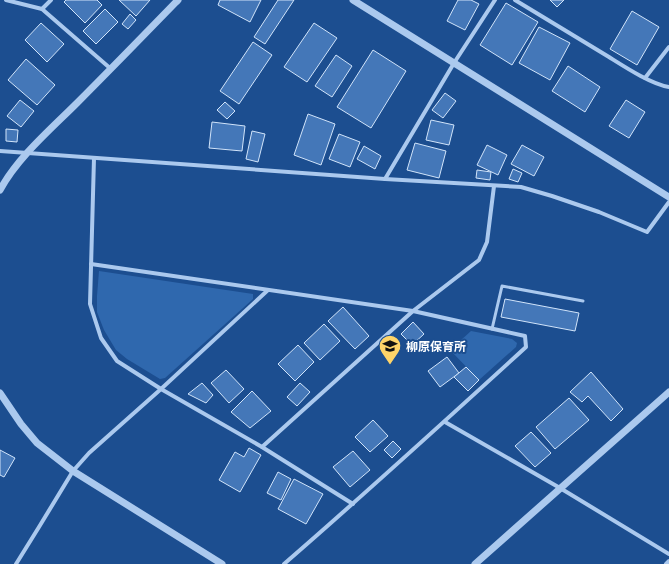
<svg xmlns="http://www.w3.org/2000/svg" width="669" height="564" font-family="Manrope,'Noto Sans JP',sans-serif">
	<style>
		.green { fill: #2f68ae }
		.building { fill: #4477b8; stroke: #d1e4fa }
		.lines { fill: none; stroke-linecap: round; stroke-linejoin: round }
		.service { stroke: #abc9ee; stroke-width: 3 }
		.minor { stroke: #abc9ee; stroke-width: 4 }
		.tertiary { stroke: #abc9ee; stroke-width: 7 }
		.labels { text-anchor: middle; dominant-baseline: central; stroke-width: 4; stroke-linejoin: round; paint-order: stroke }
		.poi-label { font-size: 12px; font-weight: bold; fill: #fff; stroke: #1c4e90; text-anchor: start }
	</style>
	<rect width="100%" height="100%" fill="#1c4e90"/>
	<g class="green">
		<polygon points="99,271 253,294 253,299 165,378 160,379 127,359 116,350 104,330 97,312 97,296"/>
		<polygon points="471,331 512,339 517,343 516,347 479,380 450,350"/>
	</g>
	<g class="building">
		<polygon points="66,0 97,0 102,5 85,23 64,2"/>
		<polygon points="119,0 150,0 136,16"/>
		<polygon points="220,0 261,0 250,22 218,5"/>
		<polygon points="278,0 294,0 265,44 254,37"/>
		<polygon points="458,0 471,0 479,4 465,30 447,21"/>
		<polygon points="550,0 564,0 557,7"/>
		<polygon points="506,3 538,22 512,65 480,45"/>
		<polygon points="105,9 118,22 96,44 83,31"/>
		<polygon points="632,11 659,27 637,65 610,49"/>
		<polygon points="130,14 136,20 128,29 122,24"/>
		<polygon points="41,23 64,44 47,62 25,40"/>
		<polygon points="314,23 337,38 307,82 284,67"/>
		<polygon points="539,27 570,43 550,80 519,63"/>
		<polygon points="253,42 272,55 239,104 220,91"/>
		<polygon points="373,50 406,71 371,128 337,107"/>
		<polygon points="336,55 352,66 332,97 315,86"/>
		<polygon points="26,59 55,85 37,105 8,80"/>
		<polygon points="568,66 600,87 585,112 552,91"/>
		<polygon points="445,93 456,101 443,118 432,110"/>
		<polygon points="20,100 34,111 21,127 7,116"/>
		<polygon points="626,100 645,112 629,138 609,126"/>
		<polygon points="225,102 235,111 227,119 217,110"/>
		<polygon points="308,114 335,124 321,165 294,155"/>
		<polygon points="431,120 454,125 449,145 426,140"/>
		<polygon points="212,122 245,126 242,151 209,148"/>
		<polygon points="6,129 18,130 17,142 6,141"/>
		<polygon points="252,131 265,134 258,162 246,159"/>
		<polygon points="339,134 360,142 350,167 329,159"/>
		<polygon points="415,143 446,151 439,178 407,170"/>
		<polygon points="487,145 507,155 498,175 477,165"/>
		<polygon points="522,145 544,157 534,176 511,164"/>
		<polygon points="364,146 381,156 375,169 357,159"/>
		<polygon points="513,169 522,173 518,182 509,179"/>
		<polygon points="477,170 491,172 490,180 476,178"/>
		<polygon points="505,299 579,313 575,331 501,317"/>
		<polygon points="343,307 369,336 355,349 328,321"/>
		<polygon points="413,322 424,334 412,345 401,334"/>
		<polygon points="324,324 340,341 320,360 304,343"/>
		<polygon points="298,345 314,362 295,381 278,364"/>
		<polygon points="447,357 459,373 440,387 428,371"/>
		<polygon points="466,367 479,380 468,391 454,377"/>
		<polygon points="226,370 244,389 229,403 211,383"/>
		<polygon points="591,372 623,409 611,421 588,396 582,402 570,392"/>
		<polygon points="202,383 213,395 206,403 188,394"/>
		<polygon points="300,383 310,392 297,406 287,397"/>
		<polygon points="252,391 271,411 250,428 231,412"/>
		<polygon points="569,398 589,420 555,449 536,427"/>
		<polygon points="373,420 388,436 370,452 355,437"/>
		<polygon points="531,432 551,453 535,467 515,446"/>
		<polygon points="393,441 401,449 392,458 384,450"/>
		<polygon points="249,448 261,455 240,492 219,480 235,452 244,457"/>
		<polygon points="0,450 15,458 4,477 0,475"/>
		<polygon points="353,451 370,470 350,487 333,467"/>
		<polygon points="278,472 291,479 281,500 267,493"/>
		<polygon points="294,479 323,494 306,524 278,509"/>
	</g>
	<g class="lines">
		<polyline class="service" points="492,329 502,286 583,301"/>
		<g class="minor">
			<polyline points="6,0 42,9 111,69"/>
			<path d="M515,0C546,19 578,38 609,57C625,67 651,84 669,87"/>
			<polyline points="42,9 51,0"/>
			<polyline points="645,78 669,47"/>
			<polyline points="0,151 385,179 521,187 552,196 599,212 647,232 669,202"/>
			<polyline points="94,158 90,304 101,338 117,361 161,389 262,447 353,504"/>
			<polyline points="385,179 454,63 495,0"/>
			<path d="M91,264L413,311L525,336L526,347C446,420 366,493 284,564"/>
			<polyline points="445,422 560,488 669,554"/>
			<polyline points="262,447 413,311 479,260 487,242 494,186"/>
			<polyline points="16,564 39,527 73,471 89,453 161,389 268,290"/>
			<polyline points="666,564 669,561"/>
		</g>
		<g class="tertiary">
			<polyline points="353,0 669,197"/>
			<path d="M0,190C18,157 51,129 77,103C111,69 144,35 178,0"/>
			<polyline points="0,393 21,424 37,443 73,471 222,564"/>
			<polyline points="475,564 669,392"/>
		</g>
	</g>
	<defs>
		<g id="school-pin" transform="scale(1.15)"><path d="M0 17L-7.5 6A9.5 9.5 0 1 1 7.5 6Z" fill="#fed469" stroke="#1c4e90"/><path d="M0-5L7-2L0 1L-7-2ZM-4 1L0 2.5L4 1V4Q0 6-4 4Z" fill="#111"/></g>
	</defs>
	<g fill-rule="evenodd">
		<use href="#school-pin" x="390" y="346"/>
	</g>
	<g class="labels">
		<g class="poi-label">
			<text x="406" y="346">柳原保育所</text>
		</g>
	</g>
</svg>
